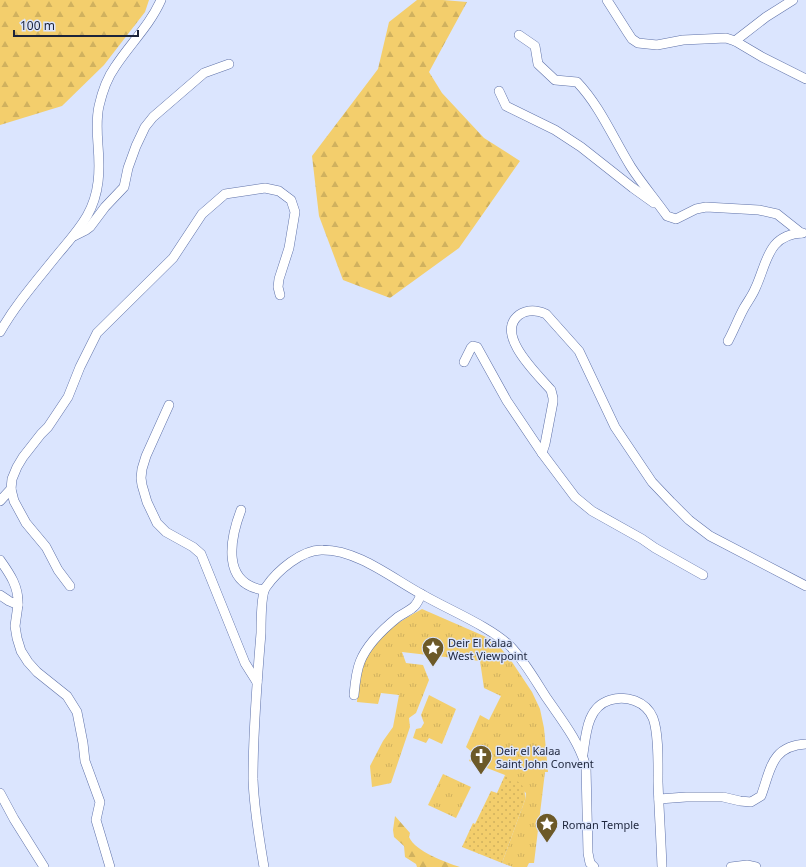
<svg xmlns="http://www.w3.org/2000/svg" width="806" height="867" font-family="'Noto Sans',sans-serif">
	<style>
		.grass { fill: url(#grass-tufts) }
		.forest { fill: url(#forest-firs) }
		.park { fill: url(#park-dots) }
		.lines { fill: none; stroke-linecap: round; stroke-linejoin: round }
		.minor-casing { stroke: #5f72a9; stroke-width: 10 }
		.minor { stroke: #fff; stroke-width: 9 }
		.labels { text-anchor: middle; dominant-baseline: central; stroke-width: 3; stroke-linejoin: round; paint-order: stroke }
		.poi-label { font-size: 11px; fill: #1c243a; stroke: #dbe5fe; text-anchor: start }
	</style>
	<defs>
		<pattern id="grass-tufts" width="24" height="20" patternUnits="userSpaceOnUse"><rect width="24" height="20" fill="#f3ce6c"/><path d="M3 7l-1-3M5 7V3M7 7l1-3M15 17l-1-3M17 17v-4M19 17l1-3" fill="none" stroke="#d0b15e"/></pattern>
		<pattern id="forest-firs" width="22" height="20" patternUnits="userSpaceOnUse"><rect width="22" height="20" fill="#f3ce6c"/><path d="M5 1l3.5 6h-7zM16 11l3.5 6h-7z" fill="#d0b15e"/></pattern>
		<pattern id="park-dots" width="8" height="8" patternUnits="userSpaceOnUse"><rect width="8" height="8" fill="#f3ce6c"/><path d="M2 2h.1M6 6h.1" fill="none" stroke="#d0b15e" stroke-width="1.8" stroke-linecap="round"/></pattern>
	</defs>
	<rect width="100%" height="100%" fill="#dbe5fe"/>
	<g class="grass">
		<path d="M422,609L484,636L499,646L512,662L532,692L540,709L544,728L548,772H545L534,863H529L527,867H513L502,863L525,800L526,793L505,775L469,761L473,753L466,747L480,715L489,720L501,696L484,688L480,661L402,652L406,663L423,665L429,680L416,713L409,718L410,727L391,783L372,787L370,766L383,741L393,727L399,695L381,693L378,704L357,702C358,691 358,678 360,668C367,639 399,622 422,609Z"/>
		<polygon points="429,695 456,709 442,744 429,738 426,743 413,738 416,729 421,728 424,723 421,715"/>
		<polygon points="443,774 471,787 456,818 428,805"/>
	</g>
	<g class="forest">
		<polygon points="0,0 149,0 145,12 104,65 62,106 0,125"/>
		<polygon points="417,0 443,0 467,2 429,72 442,93 484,138 520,161 459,248 390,298 343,280 319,216 312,156 378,69 389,22"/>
		<path d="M395,816L410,833L409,837C416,852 445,862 460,867H417L416,864L405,857L404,846L394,837L393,830Z"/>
	</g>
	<path class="park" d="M505,775C519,782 526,783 525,800L502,863L462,847L473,823L475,824L491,791L497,793Z"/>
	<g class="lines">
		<g class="minor-casing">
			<g id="minor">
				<polyline points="607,0 628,33 632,39 638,43 657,45 683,40 726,38 735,41 762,57 806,79"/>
				<path d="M519,35L535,46L538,64L555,80L577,82C600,106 613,138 631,167C642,184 655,199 667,216L676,219L696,209L706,207L759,210L777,214L801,233"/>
				<polyline points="735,41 766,17 793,0"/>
				<polyline points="499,91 506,106 555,130 581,147 633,188 654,203"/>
				<polyline points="74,236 86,230 90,227 105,207 124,187 128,168 136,146 145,127 153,117 204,73 229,64"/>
				<path d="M0,332C16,304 38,279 58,254C68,242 79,230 87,216C100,193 100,170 98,145C97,132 96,119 99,106C102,93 107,78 115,67C130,44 150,25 161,0"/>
				<path d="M728,341C734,330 738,319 744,308C748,301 752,296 755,289C767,264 767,234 803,233"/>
				<polyline points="464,362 471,348 473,346 477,347 507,401 542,453 575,497 592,511 642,539 655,548 703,575"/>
				<polyline points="169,405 146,456 142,469 141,478 142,485 147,502 157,523 166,532 193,547 201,554 245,663 257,682"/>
				<path d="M542,453L545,444L553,402V398L551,390C538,375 494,334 519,315C528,309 537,310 546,314L579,351L615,427L652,482L671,502L689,520L710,536L806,586"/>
				<polyline points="11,489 14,501 26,523 46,547 58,570 70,586"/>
				<polyline points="0,501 11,489 12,479 17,467 23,457 41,434 48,427 68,397 80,367 97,333 173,258 202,214 225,194 265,188 279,191 291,200 295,212 289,248 279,279 278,287 280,295"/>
				<path d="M241,510C230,539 221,584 264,590"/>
				<path d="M0,560C10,574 19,587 18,605L9,601L0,595"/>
				<polyline points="18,605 15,626 17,638 21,651 28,662 37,672 67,696 77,712 83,743 85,761 100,802 96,820 110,867"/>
				<path d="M354,695C355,684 356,672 360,662C367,644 383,629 398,617C410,609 416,609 421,594"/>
				<path d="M583,754C586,734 587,707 610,700C626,695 646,701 653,718C659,734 658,764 658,782C659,810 661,839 662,867"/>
				<polyline points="0,793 14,819 44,867"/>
				<path d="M659,799L686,797H723L740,801L751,802L761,796C771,769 771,746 806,744"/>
				<path d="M264,867C259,838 254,808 253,779C253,730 257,681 261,633C261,624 261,593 266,587C277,571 302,549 323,550C358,550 393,579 423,595C449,610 491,627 511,647C525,662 535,680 546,697C561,719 579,741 586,767L588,853L590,863L594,867"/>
				<polyline points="731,867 747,865 756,867"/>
			</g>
		</g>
		<use href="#minor" class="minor"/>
	</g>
	<defs>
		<g id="sight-pin" transform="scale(1.15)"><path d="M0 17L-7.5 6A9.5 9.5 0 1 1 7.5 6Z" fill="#6c5928" stroke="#dbe5fe"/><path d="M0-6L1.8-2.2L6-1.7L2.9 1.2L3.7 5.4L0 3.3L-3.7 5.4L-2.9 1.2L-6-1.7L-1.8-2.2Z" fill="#fff"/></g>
		<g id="church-pin" transform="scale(1.15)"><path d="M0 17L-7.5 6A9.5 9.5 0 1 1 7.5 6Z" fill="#6c5928" stroke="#dbe5fe"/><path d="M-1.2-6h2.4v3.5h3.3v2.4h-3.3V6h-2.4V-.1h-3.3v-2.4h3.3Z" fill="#fff"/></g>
	</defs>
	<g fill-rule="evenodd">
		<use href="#sight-pin" x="433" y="648"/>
		<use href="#church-pin" x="481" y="756"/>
		<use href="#sight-pin" x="547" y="824"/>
	</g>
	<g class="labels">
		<g class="poi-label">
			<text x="448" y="642">Deir El Kalaa<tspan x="448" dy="13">West Viewpoint</tspan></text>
			<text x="496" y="750">Deir el Kalaa<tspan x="496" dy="13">Saint John Convent</tspan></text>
			<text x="562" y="824">Roman Temple</text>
		</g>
	</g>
	<path d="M14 30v6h124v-6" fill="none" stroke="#1c243a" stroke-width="2"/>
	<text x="20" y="30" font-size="12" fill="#1c243a" stroke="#dbe5fe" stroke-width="3" paint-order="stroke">100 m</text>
</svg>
